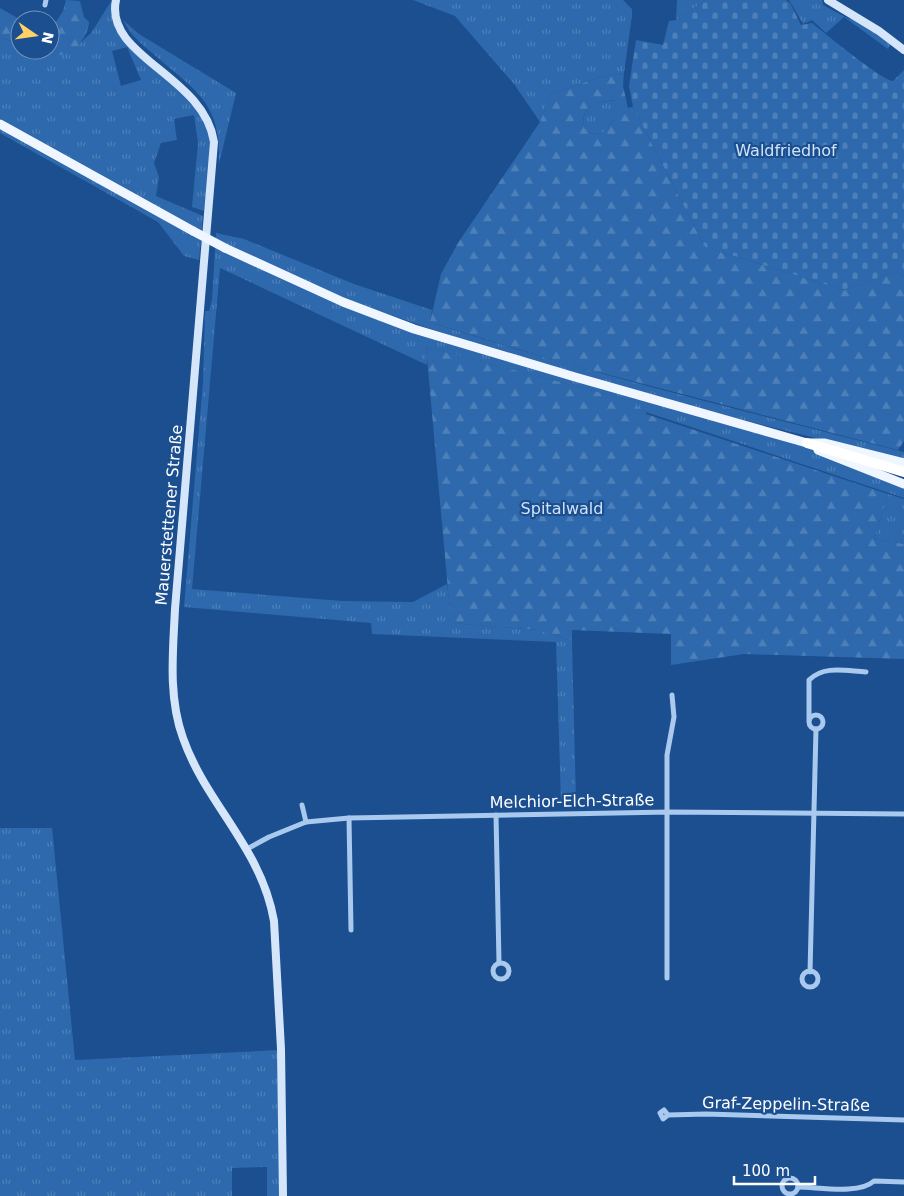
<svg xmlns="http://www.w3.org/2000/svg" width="904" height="1196" font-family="'DejaVu Sans',sans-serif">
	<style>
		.grass { fill: url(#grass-tufts); fill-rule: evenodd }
		.forest { fill: url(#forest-firs); fill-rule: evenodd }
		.cemetery { fill: url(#cemetery-stones) }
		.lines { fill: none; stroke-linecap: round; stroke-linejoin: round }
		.street { stroke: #a9c9ee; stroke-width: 5 }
		.secondary { stroke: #d6e6fa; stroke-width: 8 }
		.primary { stroke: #f0f6ff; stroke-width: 9 }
		.highway { stroke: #fff; stroke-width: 10 }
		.primary-bridge { stroke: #f0f6ff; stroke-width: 9 }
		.labels { text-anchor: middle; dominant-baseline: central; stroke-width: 4.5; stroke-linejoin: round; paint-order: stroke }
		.park-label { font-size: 16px; fill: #cfe3fa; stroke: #1b4f8f }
		.street-label { font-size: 16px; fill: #fff; stroke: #1b4f8f }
	</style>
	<defs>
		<pattern id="grass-tufts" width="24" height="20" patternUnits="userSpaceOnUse" patternTransform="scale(1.25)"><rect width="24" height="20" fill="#2e69ad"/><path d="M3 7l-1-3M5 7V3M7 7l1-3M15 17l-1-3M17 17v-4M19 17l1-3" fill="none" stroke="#4d80b9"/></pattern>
		<pattern id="forest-firs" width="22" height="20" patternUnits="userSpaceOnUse" patternTransform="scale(1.25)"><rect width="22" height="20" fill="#2e69ad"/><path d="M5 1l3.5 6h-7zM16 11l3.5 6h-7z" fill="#4d80b9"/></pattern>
		<pattern id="cemetery-stones" width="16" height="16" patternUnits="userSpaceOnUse" patternTransform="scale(1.25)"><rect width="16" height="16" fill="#2e69ad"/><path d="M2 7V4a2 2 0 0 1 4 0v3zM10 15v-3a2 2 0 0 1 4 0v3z" fill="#4d80b9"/></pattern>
	</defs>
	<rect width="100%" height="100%" fill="#1b4f8f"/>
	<g class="grass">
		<path d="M112,0L115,27L119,34C143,56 207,103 211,135C214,159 207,186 204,211L192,207L198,143L194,115L174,119L177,140L161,143L154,163L159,177L156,196L203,216L199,260L184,256L158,222L0,133V126L192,235L193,226L163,211L0,119V38L20,43V50H34L36,52L76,47L91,33ZM127,47L141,80L121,86L112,51Z"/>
		<polygon points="413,0 623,0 632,9 632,16 624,73 597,78 550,95 540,122 514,84 455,16"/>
		<polygon points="677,0 707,0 676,20"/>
		<polygon points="789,0 822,0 823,5 849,19 853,18 891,44 888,49 844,17 826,33 812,20 803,24"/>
		<path d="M123,20L139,34L236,93L219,164C222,101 194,90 151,52C139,42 130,34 123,20Z"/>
		<path d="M616,100L617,117L603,133L593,134L585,130C578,104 597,102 616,100Z"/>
		<path d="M216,233L244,239L354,284L432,310L430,322C586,373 746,411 904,452V459C715,415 526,366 344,298L343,305L806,447L904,485V498L646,412L627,400L426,347L427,365L220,268L192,589L342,601L413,602L447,584L452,623L539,630L572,641L576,802H561L556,642L372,634L371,623L184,607L203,382L205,311H209L212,300Z"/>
		<polygon points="888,494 904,499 904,544 874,539"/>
		<polygon points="0,828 52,828 75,1060 279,1050 280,1196 267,1196 267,1167 232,1168 232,1196 0,1196"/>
	</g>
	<g class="forest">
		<path d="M66,0L80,1L84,17L89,22C88,36 76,53 60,55C53,56 43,53 36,52L34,50H50V31L63,11Z"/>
		<polygon points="0,8 21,20 20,43 0,38"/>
		<path d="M624,73L623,86L628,108L633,107L705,247L844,290L895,272L904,276V441L898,450L563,363L430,322L441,274L458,243L540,122L550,95L597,78ZM615,100L617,117L603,133L592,134L585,129C578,105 597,102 615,100Z"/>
		<polygon points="426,347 628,400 646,412 646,414 888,494 874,539 904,544 904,659 744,654 671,665 671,634 572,630 572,641 539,630 451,623"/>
	</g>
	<path class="cemetery" d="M707,0H786L790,3L801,25L812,23C826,34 881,80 893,81L904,70V276L895,272L844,290L705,247L633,107L629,86L636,40L663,45L669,21L676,20Z"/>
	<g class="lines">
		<g class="street">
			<polyline points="45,5 46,0"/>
			<circle cx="816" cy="722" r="7"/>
			<path d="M809,720V680C824,665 846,671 866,672"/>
			<polyline points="302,805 306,822"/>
			<polyline points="496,815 499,963"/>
			<polyline points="349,818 351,930"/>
			<polyline points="247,849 269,837 306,822 349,818 669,812 904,814"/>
			<circle cx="501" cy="971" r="8"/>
			<circle cx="810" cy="979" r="8"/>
			<polyline points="810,972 816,729"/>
			<polyline points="667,978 667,755 674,717 672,695"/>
			<polyline points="668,1115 664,1110 660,1113 663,1119 668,1115 706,1114 904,1120"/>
			<circle cx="790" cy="1186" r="8"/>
			<path d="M798,1187C818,1187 859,1195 874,1181L904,1182"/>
		</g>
		<g class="secondary">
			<path d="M116,0C104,57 204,75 214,142L175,609C173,651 168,697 183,738C206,804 261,847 274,921L281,1049L283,1196"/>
			<polyline points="828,0 879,31 904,50"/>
		</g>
		<g class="primary">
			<polyline points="0,124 193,231"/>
			<polyline points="225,248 343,302 414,329 575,377 807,443 825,443 904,463"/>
			<polyline points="818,450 904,484"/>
		</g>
		<polyline class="highway" points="807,443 904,472"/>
		<polyline class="primary-bridge" points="193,231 225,248"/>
	</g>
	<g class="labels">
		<g class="park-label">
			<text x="786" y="150">Waldfriedhof</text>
			<text x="562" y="508">Spitalwald</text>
		</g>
		<g class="street-label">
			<text transform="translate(169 515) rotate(-85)">Mauerstettener Straße</text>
			<text transform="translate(572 801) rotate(-1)">Melchior-Elch-Straße</text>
			<text transform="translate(786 1104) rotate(1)">Graf-Zeppelin-Straße</text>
		</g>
	</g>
	<g transform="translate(35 35) rotate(103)"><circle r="24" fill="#1b4f8f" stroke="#7695bc"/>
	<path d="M0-4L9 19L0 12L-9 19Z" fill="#ffd166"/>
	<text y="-8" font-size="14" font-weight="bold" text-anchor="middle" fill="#ffffff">N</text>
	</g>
	<path d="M734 1176v8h81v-8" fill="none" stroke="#ffffff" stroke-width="2.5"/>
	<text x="742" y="1176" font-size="15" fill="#ffffff" stroke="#1b4f8f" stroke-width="4" paint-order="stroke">100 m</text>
</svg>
